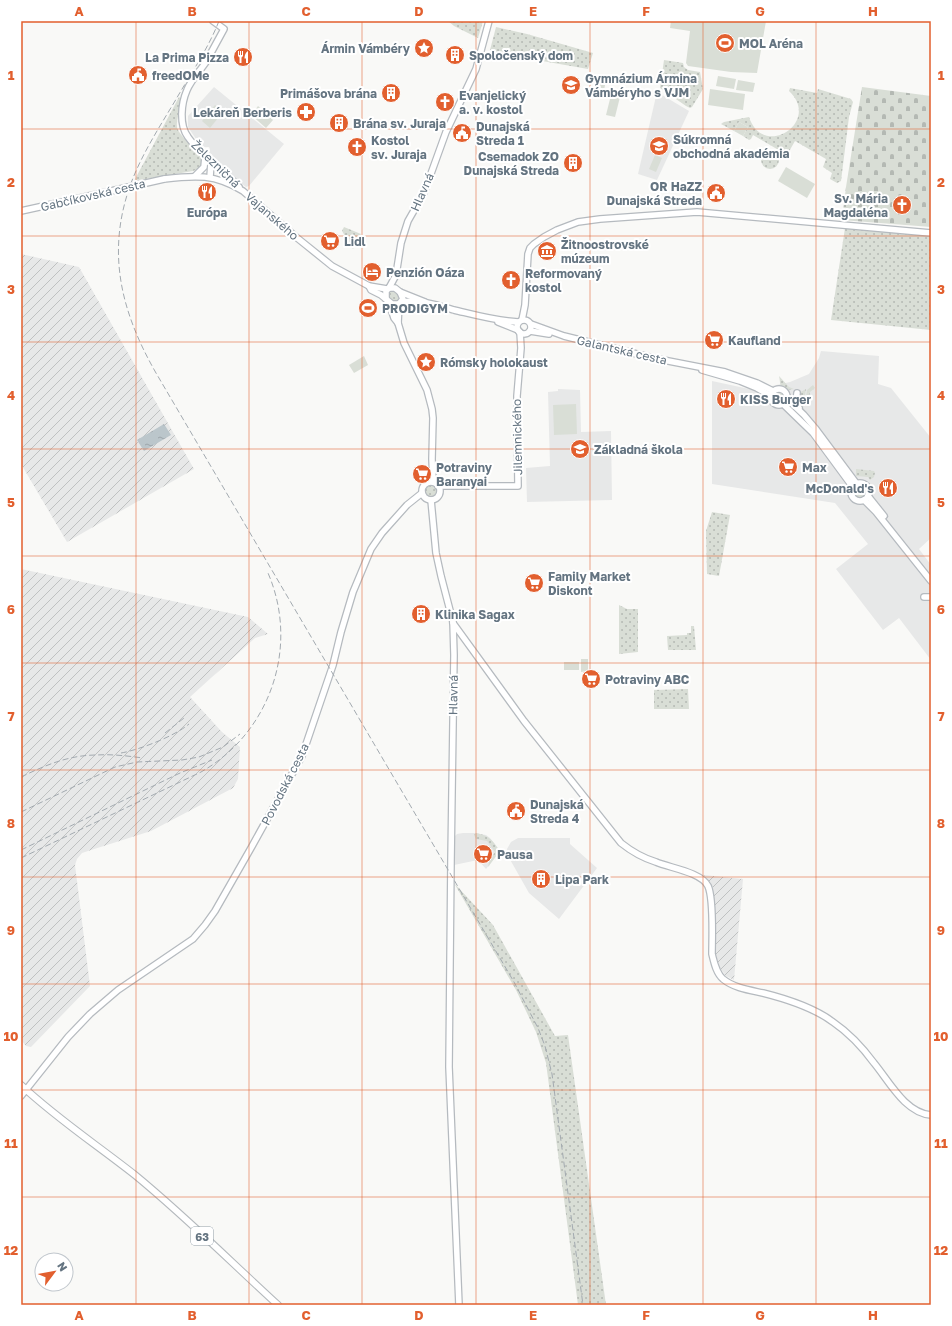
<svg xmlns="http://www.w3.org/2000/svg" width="952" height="1326" font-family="'Golos Text',sans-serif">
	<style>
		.built { fill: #e7e8e8 }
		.industrial { fill: url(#industrial-furrows) }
		.green { fill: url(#green-dots) }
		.cemetery { fill: url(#cemetery-stones) }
		.pitch { fill: #d9ded6 }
		.water { fill: url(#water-ripples) }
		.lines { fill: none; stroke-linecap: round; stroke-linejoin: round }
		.secondary-casing { stroke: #b5babf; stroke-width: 8 }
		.primary-casing { stroke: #b4b9bd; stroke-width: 8 }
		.secondary { stroke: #fff; stroke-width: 5.5 }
		.primary { stroke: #fff; stroke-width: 6 }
		.rail { stroke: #a3aab0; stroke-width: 1; stroke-dasharray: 6 3; stroke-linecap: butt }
		.secondary-bridge-casing { stroke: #b5babf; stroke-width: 8; stroke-linecap: butt }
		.secondary-bridge { stroke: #fff; stroke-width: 5.5 }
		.grid { fill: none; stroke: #e25f2e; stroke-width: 1; stroke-opacity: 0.55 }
		.labels { text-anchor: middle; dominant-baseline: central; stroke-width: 4; stroke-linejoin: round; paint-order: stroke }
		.shield { fill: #fff; stroke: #929ea7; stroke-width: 1 }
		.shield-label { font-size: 11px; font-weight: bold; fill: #647481 }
		.poi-label { font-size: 12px; font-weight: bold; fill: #647481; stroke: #fff; text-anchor: start }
		.street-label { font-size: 12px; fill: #647481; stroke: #fff }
		.neatline { fill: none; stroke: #e25f2e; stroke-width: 1.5 }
		.grid-label { font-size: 13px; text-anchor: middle; font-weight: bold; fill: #e25f2e }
	</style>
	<defs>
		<pattern id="industrial-furrows" width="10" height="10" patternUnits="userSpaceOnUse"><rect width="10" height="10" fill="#e7e8e8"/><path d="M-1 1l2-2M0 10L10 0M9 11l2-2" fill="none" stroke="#bfc1c1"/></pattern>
		<pattern id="green-dots" width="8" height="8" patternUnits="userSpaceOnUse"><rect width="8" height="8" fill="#d9ded6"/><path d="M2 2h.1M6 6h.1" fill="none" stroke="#b4b9b3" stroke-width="1.8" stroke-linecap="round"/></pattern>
		<pattern id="cemetery-stones" width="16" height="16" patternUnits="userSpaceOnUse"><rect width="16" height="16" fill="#d9ded6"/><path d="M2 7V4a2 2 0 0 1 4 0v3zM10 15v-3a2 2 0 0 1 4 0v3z" fill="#b4b9b3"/></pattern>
		<pattern id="water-ripples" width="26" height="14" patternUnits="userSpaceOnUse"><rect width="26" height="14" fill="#bbc6cb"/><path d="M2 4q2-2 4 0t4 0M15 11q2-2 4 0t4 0" fill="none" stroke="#9ca5aa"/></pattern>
	</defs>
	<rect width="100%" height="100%" fill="#f9f9f7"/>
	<g class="built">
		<polygon points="214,87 284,144 249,186 246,187 217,165 209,155 210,149 209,147 205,147 200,145 188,127 188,116"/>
		<polygon points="657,92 689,111 657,180 638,174"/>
		<polygon points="821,351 879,356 878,384 891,388 931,438 931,538 919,549 931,565 931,660 899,618 883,630 836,569 868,544 835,503 712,484 712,381 754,390 790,382 809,374 819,358"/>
		<polygon points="558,389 580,390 581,432 611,431 612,500 527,502 526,468 550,466 548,392 558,391"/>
		<polygon points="463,833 475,833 486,835 490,838 500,851 486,869 478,860 454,865 454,837 457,834"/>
		<polygon points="518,838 570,838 570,844 597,868 559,919 529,893 508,856 507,849 511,842"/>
	</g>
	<g class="industrial">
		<polygon points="21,254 79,267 194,469 67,542 21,464"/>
		<polygon points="21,569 248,617 268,634 255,638 190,697 222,732 240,747 238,779 233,788 151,831 88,851 82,853 77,859 75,865 90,986 31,1047 26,1046 21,1040"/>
		<polygon points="704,875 743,879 734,980 726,976 720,968 715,953 713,888"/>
	</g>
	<g class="green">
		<polygon points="448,21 483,21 478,38 454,26"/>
		<polygon points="496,27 527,34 593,53 588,69 502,54 490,50"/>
		<polygon points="664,60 683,63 684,67 688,70 700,72 703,89 692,107 690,108 686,106 660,88"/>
		<path d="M790,88L817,93L818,89L851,99L853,102L849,117L841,181L837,183L830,179L832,173L823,167L826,159L795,141L787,155L753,135L751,139L749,140L743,136L748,127L739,122L734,131L721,124L724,122L749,117C763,160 822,122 789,91Z"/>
		<path d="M179,97L182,99C181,106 176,120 177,127C179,140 221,164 193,171L134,181Z"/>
		<circle cx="770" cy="160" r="9"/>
		<polygon points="344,227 361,234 353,249 342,231"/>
		<polygon points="845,228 931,236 931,330 831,320"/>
		<path d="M392,291C396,291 399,295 399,299L398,302H394L389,297L388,293Z"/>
		<path d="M779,376L789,387L794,389L787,390C778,385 781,384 779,376Z"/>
		<polygon points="813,385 815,388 810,392 808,402 805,402 807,390"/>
		<path d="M806,389L803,408L837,451L854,476L853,477C837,452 820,426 799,405V393Z"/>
		<circle cx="778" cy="397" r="5"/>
		<polygon points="856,469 874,471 875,473 874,477 870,480 868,477 856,476"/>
		<circle cx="431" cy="491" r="7"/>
		<circle cx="860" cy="492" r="6"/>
		<polygon points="712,512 730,515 719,576 707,574 706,531"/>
		<polygon points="619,605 627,609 638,609 638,652 619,654"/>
		<polygon points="691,626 694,626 696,650 668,650 667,636 687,635 687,633 691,633"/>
		<polygon points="688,689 689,709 654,709 654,690"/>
		<path d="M476,833C490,836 492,840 500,851L488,867L489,862L495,852L487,841L476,839L474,835Z"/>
		<polygon points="454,883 493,925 555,1036 568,1035 606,1305 578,1305 546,1063 536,1032 516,990"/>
	</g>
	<polygon class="cemetery" points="862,87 931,96 931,227 842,220 846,187"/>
	<g class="pitch">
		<polygon points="671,21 766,21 757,73 731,72 688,66 686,63 690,31 670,28"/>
		<polygon points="718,76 736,79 734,89 716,86"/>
		<polygon points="596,78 606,80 603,96 593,95"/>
		<polygon points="738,80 755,83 753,92 736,90"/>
		<polygon points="710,89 745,94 743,110 708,105"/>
		<polygon points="611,95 620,97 615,117 606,115"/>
		<polygon points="215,105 223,112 210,128 202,121"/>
		<polygon points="258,106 273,120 266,128 251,115"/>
		<polygon points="739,122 748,127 743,136 734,131"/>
		<polygon points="655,155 662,158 656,172 649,169"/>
		<polygon points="786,167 815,184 807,198 778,181"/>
		<polygon points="364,356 368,365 354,373 349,365"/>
		<polygon points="576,404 577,434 554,435 553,405"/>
		<polygon points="581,659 588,659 588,671 581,672"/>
		<rect x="564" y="662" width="15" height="8"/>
	</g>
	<polygon class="water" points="164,424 171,435 144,451 137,440"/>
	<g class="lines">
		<g class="secondary-casing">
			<g id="secondary">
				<path d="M213,21L224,29C218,40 212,51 206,62C200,71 191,80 187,90C181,104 179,125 188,137C202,157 223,169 239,187"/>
				<polyline points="195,176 204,167 205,157"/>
				<polyline points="210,177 211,163"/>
				<path d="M164,179C196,175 215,174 243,191L296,237L332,266L369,286L387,289"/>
				<polyline points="21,211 80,198"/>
				<polyline points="369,286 371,290 381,295 392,304 399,304"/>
				<polyline points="389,288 395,288 400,292 425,302"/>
				<polyline points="386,299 386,291 389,288 396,275 401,243 408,221 424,193 446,132 476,69 489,21"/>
				<path d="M402,302C419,299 437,305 454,310C475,315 496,321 518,322"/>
				<polyline points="389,303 394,318 398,323 404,343 427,390 432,409 433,418 432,459 433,482"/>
				<circle cx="524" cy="327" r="7"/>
				<polyline points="522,320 525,305 528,254 530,248 534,244 544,237 557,230 578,222 600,219 697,212 931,233"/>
				<polyline points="498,322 518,330"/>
				<polyline points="398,323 399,304 403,299 400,292"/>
				<polyline points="531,324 564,336 653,358 725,372 757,383 773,391"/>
				<polyline points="530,331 549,334"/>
				<polyline points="702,370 740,381 757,388 771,396"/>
				<circle cx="779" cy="397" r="8"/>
				<polyline points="797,393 796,403 799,408"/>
				<polyline points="787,399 804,415 815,428 856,483"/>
				<polyline points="783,404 813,433 852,486"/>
				<circle cx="431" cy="491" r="9"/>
				<circle cx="860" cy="492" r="9"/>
				<polyline points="438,486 518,486 517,396 521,348 520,332"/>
				<polyline points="868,496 884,516"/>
				<polyline points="431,500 436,553 441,576 453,622 454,655 451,860 449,1067 459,1305"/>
				<polyline points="864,500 876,512 931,581"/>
				<polyline points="924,597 931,597"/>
				<path d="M453,623L524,721L621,843C631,851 643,858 656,862C670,868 701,872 708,886C714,899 712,939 712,954C714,962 716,973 723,979C734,988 749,990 763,993C787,999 813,1007 833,1022C849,1033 863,1048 874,1063C889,1081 905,1113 931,1115"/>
				<polyline points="21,1096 68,1037 90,1014 118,990 193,939 205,925 215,911 251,848 302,756 333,665 341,632 353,592 371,549 382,533 407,505 422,493"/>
			</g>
		</g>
		<g class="primary-casing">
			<path id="primary" d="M21,1085C56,1118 97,1145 135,1175C185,1216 231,1262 278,1305"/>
		</g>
		<use href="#secondary" class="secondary"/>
		<use href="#primary" class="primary"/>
		<g class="rail">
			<path d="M219,21C208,49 190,75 175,101C160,126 144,151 133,178C105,249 120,310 156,373L514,982L538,1028L545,1046L552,1074L583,1305"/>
			<polyline points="165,733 184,718"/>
			<path d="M121,753C139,750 175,736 189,724"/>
			<path d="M21,777C46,765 69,755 97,755C112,754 128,756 143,758"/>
			<polyline points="21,812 115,767 137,762 182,760 199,757 223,747 240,734"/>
			<polyline points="21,850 180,773 212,760"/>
			<path d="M21,858L201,772C270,733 300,647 268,573"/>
		</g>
		<g class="secondary-bridge-casing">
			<polyline id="secondary-bridge" points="80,198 164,179"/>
		</g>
		<use href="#secondary-bridge" class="secondary-bridge"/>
	</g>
	<path class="grid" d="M136,21V1305M249,21V1305M362,21V1305M476,21V1305M590,21V1305M703,21V1305M816,21V1305M21,129H931M21,236H931M21,342H931M21,449H931M21,556H931M21,663H931M21,770H931M21,877H931M21,984H931M21,1090H931M21,1197H931"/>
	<defs>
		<g id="stadium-disc" transform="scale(1)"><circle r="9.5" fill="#e25f2e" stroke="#fff"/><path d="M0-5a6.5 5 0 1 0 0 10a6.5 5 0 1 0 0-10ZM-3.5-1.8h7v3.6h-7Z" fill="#fff"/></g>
		<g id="sight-disc" transform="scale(1)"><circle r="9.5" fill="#e25f2e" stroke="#fff"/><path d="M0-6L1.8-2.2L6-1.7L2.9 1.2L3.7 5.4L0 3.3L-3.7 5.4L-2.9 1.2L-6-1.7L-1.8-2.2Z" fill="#fff"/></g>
		<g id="building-disc" transform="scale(1)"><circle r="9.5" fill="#e25f2e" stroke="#fff"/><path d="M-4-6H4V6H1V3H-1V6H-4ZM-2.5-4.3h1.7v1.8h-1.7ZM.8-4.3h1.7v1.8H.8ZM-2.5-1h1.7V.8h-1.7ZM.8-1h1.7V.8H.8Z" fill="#fff"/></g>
		<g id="restaurant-disc" transform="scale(1)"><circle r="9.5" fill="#e25f2e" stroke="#fff"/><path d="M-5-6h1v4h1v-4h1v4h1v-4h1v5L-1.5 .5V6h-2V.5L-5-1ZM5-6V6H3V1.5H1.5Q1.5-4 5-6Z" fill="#fff"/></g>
		<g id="civic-disc" transform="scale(1)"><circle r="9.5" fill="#e25f2e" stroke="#fff"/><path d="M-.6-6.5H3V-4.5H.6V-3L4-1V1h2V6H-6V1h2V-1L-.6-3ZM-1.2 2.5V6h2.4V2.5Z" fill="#fff"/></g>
		<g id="school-disc" transform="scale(1)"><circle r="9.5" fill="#e25f2e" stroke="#fff"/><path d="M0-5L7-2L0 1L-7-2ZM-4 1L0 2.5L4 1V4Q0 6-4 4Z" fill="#fff"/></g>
		<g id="church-disc" transform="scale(1)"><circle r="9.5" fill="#e25f2e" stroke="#fff"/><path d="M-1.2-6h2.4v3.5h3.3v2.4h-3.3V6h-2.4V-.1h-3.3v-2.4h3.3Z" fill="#fff"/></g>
		<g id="pharmacy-disc" transform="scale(1)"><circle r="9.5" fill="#e25f2e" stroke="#fff"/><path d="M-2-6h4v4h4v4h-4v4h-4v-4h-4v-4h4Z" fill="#fff"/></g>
		<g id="supermarket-disc" transform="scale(1)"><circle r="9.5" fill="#e25f2e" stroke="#fff"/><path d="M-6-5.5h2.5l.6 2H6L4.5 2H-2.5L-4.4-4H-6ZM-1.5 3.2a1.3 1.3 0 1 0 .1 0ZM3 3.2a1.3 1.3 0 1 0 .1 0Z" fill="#fff"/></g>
		<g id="museum-disc" transform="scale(1)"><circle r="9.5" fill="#e25f2e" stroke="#fff"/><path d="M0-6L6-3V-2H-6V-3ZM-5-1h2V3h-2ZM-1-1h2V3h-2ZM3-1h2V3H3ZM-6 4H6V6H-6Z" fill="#fff"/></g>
		<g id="hotel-disc" transform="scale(1)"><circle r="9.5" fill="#e25f2e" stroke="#fff"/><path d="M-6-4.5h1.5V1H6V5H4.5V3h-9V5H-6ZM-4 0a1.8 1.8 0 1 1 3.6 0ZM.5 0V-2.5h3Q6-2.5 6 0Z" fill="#fff"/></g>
	</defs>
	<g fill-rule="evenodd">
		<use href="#stadium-disc" x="725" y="43"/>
		<use href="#sight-disc" x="424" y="48"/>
		<use href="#building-disc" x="455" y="55"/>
		<use href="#restaurant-disc" x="243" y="57"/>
		<use href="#civic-disc" x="138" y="75"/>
		<use href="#school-disc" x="571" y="85"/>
		<use href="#building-disc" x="391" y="93"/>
		<use href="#church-disc" x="445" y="102"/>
		<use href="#pharmacy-disc" x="306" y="112"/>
		<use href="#building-disc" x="339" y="123"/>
		<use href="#civic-disc" x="462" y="133"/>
		<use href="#school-disc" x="659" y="146"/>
		<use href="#church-disc" x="357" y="147"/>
		<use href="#building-disc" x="573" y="163"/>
		<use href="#restaurant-disc" x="207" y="192"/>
		<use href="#civic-disc" x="716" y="193"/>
		<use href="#church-disc" x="902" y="205"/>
		<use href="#supermarket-disc" x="330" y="241"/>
		<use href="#museum-disc" x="547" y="251"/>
		<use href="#hotel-disc" x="372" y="272"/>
		<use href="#church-disc" x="511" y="280"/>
		<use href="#stadium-disc" x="368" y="308"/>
		<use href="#supermarket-disc" x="714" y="340"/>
		<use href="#sight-disc" x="426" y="362"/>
		<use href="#restaurant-disc" x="726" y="399"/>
		<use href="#school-disc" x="580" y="449"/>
		<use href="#supermarket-disc" x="788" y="467"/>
		<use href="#supermarket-disc" x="422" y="474"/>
		<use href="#restaurant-disc" x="888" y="488"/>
		<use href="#supermarket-disc" x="534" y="583"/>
		<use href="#building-disc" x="421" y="614"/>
		<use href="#supermarket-disc" x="591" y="679"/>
		<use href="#civic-disc" x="516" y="811"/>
		<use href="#supermarket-disc" x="483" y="854"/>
		<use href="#building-disc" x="541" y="879"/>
	</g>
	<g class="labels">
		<rect class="shield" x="191" y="1227" width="22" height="18" rx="3"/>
		<g class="shield-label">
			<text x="202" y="1236">63</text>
		</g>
		<g class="poi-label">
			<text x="739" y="43">MOL Aréna</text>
			<text x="410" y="48" text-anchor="end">Ármin Vámbéry</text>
			<text x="469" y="55">Spoločenský dom</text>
			<text x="229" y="57" text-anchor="end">La Prima Pizza</text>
			<text x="152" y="75">freedOMe</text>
			<text x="585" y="78">Gymnázium Ármina<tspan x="585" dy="14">Vámbéryho s VJM</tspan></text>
			<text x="377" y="93" text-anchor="end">Primášova brána</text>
			<text x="459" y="95">Evanjelický<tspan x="459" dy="14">a. v. kostol</tspan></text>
			<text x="292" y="112" text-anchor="end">Lekáreň Berberis</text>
			<text x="353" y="123">Brána sv. Juraja</text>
			<text x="476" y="126">Dunajská<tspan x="476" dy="14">Streda 1</tspan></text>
			<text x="673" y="139">Súkromná<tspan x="673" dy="14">obchodná akadémia</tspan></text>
			<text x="371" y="140">Kostol<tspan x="371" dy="14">sv. Juraja</tspan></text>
			<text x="559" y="156" text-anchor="end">Csemadok ZO<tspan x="559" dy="14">Dunajská Streda</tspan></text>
			<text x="702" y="186" text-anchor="end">OR HaZZ<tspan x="702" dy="14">Dunajská Streda</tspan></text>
			<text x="888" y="198" text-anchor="end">Sv. Mária<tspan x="888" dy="14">Magdaléna</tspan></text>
			<text x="207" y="212" text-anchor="middle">Európa</text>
			<text x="344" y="241">Lidl</text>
			<text x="561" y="244">Žitnoostrovské<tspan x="561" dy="14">múzeum</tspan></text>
			<text x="386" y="272">Penzión Oáza</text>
			<text x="525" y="273">Reformovaný<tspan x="525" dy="14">kostol</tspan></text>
			<text x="382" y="308">PRODIGYM</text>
			<text x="728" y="340">Kaufland</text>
			<text x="440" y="362">Rómsky holokaust</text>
			<text x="740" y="399">KISS Burger</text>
			<text x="594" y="449">Základná škola</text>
			<text x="436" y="467">Potraviny<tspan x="436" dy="14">Baranyai</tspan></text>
			<text x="802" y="467">Max</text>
			<text x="874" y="488" text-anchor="end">McDonald's</text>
			<text x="548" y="576">Family Market<tspan x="548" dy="14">Diskont</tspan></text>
			<text x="435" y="614">Klinika Sagax</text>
			<text x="605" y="679">Potraviny ABC</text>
			<text x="530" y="804">Dunajská<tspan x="530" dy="14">Streda 4</tspan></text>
			<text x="497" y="854">Pausa</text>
			<text x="555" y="879">Lipa Park</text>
		</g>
		<g class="street-label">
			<text transform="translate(216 164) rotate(44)">Železničná</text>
			<text transform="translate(422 192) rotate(-66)">Hlavná</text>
			<text transform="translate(93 195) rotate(-13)">Gabčíkovská cesta</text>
			<text transform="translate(272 216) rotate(41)">Vajanského</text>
			<text transform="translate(622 350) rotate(13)">Galantská cesta</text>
			<text transform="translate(517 437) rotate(-91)">Jilemnického</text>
			<text transform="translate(453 695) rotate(-89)">Hlavná</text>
			<text transform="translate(285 784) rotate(-63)">Povodská cesta</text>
		</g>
	</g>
	<rect width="952" height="1326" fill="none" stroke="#ffffff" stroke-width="44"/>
	<g transform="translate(54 1272) rotate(58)"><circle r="19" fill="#ffffff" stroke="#c1c7cd"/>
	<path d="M0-3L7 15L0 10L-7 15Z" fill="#e25f2e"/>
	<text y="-6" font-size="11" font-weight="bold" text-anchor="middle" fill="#647481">N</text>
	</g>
	<rect x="22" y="22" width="908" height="1282" class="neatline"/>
	<g class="grid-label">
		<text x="79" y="16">A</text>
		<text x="192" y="16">B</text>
		<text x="306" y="16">C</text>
		<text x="419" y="16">D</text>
		<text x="533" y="16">E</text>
		<text x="646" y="16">F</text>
		<text x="760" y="16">G</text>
		<text x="873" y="16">H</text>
		<text x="11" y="80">1</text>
		<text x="941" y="80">1</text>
		<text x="11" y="187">2</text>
		<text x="941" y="187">2</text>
		<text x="11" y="294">3</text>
		<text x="941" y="294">3</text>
		<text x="11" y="400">4</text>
		<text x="941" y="400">4</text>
		<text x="11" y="507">5</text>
		<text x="941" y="507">5</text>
		<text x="11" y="614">6</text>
		<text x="941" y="614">6</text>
		<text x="11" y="721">7</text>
		<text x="941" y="721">7</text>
		<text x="11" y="828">8</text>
		<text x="941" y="828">8</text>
		<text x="11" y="935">9</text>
		<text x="941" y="935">9</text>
		<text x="11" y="1041">10</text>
		<text x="941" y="1041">10</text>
		<text x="11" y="1148">11</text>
		<text x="941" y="1148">11</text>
		<text x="11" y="1255">12</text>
		<text x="941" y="1255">12</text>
		<text x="79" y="1320">A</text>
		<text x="192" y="1320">B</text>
		<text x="306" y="1320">C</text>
		<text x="419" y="1320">D</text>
		<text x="533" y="1320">E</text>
		<text x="646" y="1320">F</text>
		<text x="760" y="1320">G</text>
		<text x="873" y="1320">H</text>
	</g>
</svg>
